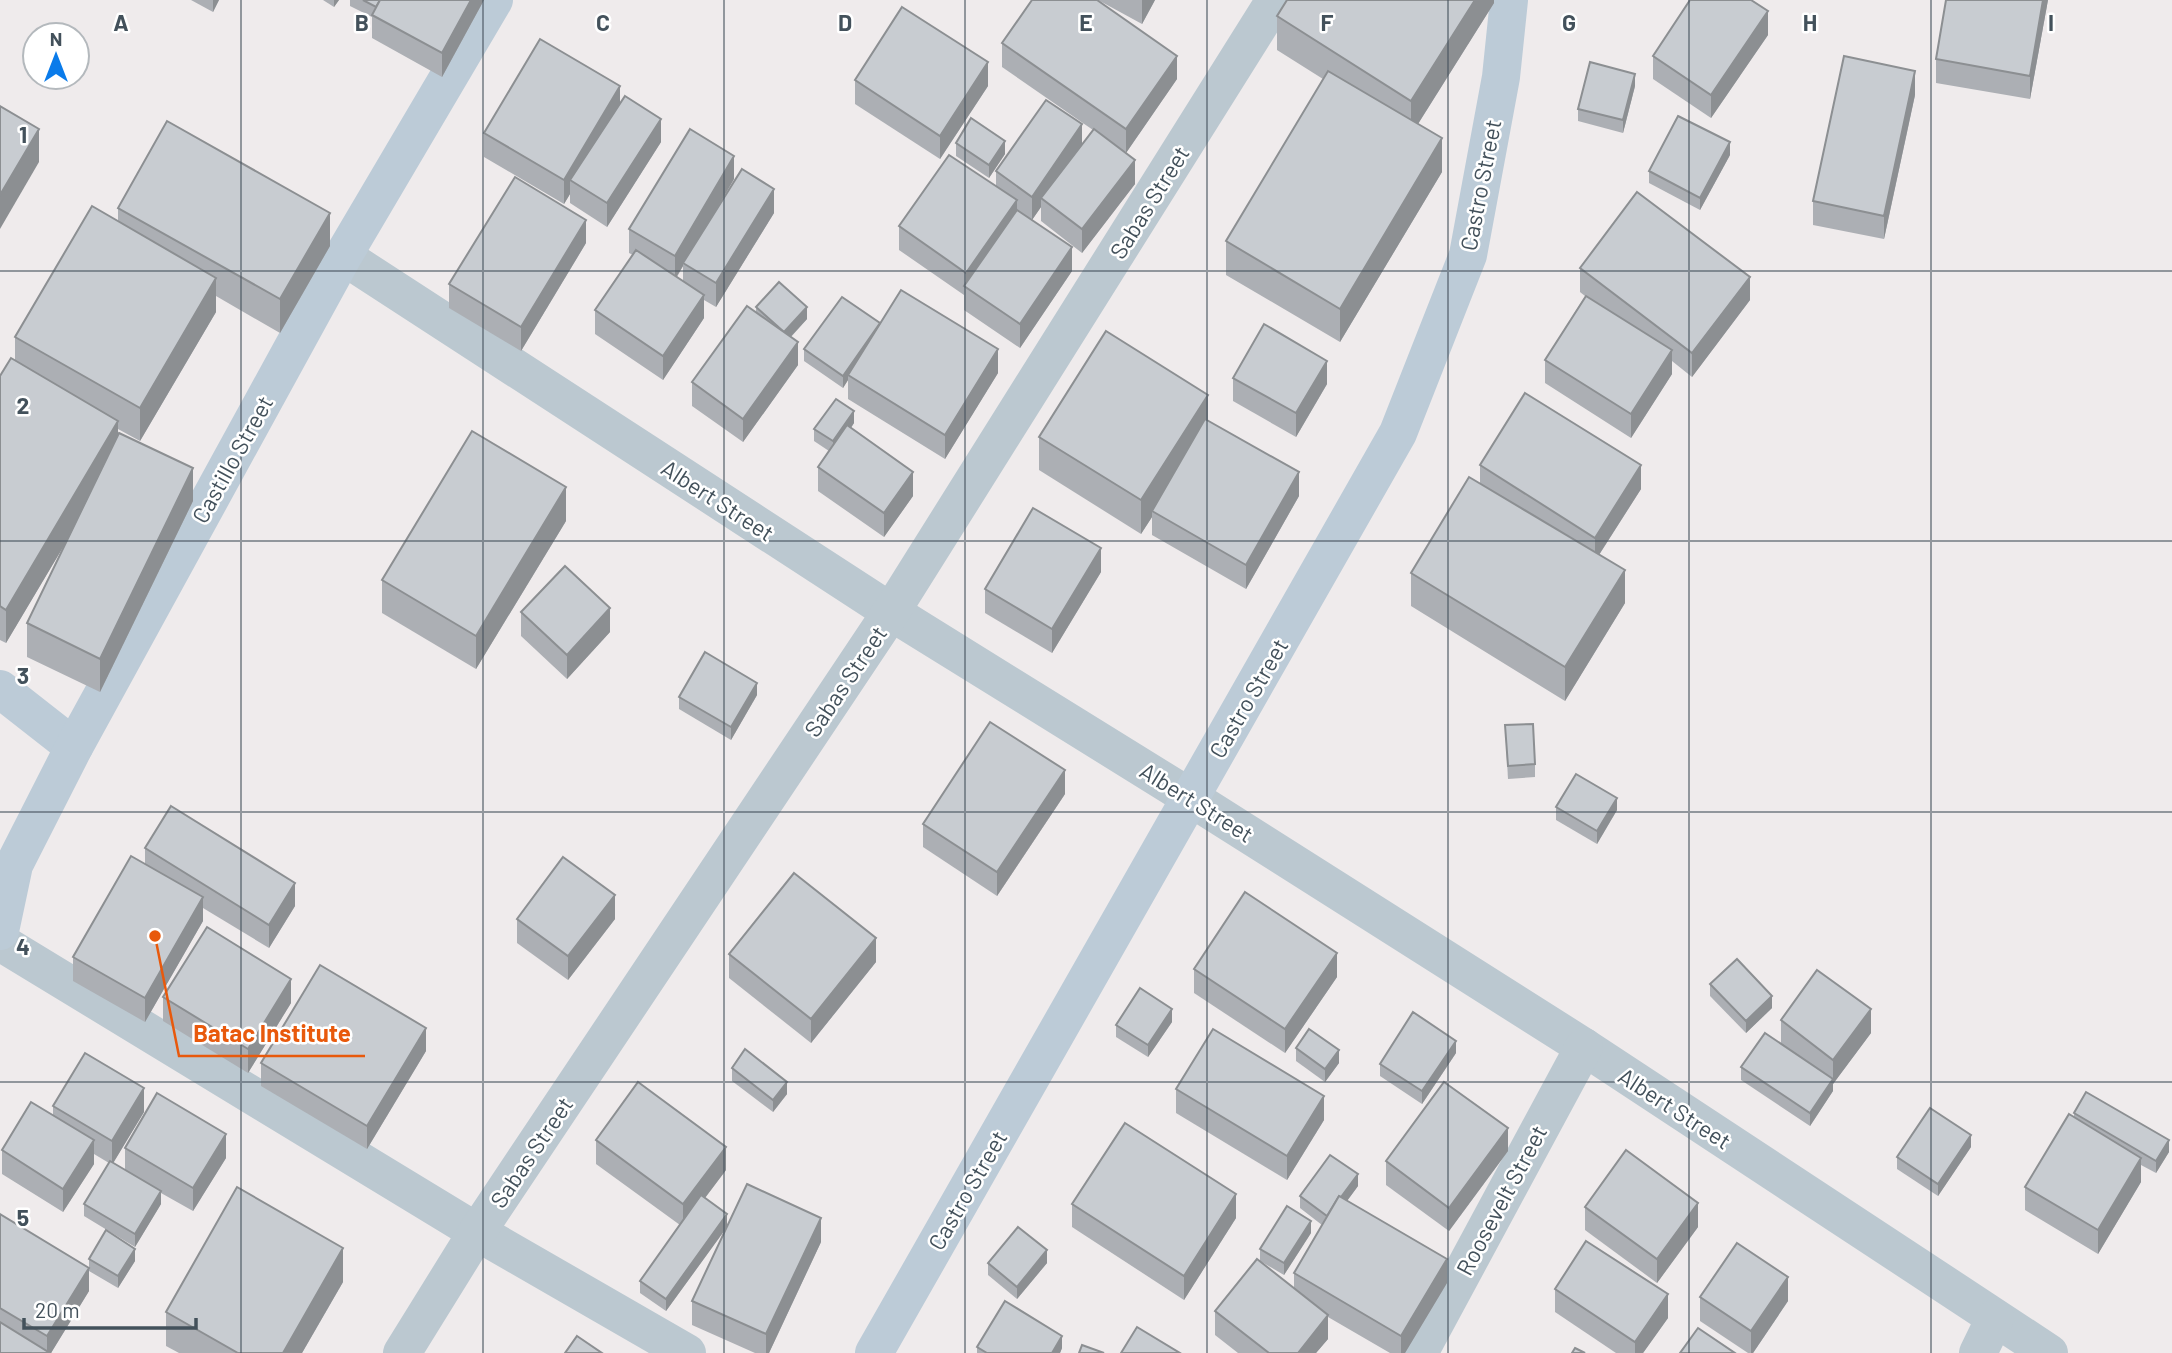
<svg xmlns="http://www.w3.org/2000/svg" width="2172" height="1353" font-family="Barlow,sans-serif">
	<style>
		.lines { fill: none; stroke-linecap: round; stroke-linejoin: round }
		.street { stroke: #bbc8d0; stroke-width: 38 }
		.secondary { stroke: #bccbd7; stroke-width: 38 }
		.wall { fill: #acafb4; fill-rule: evenodd }
		.shaded-wall { fill: #8c8f92 }
		.building { fill: #c8ccd1; stroke: #8c8f92; stroke-width: 2 }
		.grid { fill: none; stroke: #43515b; stroke-width: 2; stroke-opacity: 0.55 }
		.labels { text-anchor: middle; dominant-baseline: central; stroke-width: 5; stroke-linejoin: round; paint-order: stroke }
		.street-label { font-size: 23px; fill: #43515b; stroke: #fff }
		.grid-label { font-size: 23px; text-anchor: middle; font-weight: bold; fill: #43515b; stroke: #fff; stroke-width: 5; stroke-linejoin: round; paint-order: stroke }
		.leader { fill: none; stroke: #e8590c; stroke-width: 2.5 }
		.callout-dot { fill: #e8590c; stroke: #fff; stroke-width: 2.5 }
		.callout-label { font-size: 24px; text-anchor: middle; font-weight: bold; fill: #e8590c; stroke: #fff; stroke-width: 5; stroke-linejoin: round; paint-order: stroke }
	</style>
	<rect width="100%" height="100%" fill="#efebec"/>
	<g class="lines">
		<g class="street">
			<polyline points="343,256 891,612 1191,798 1584,1047 2049,1353"/>
			<polyline points="0,942 477,1232 687,1353"/>
			<polyline points="402,1353 477,1232 891,612 1275,0"/>
			<polyline points="1419,1353 1584,1047"/>
			<polyline points="1978,1353 1995,1318"/>
		</g>
		<g class="secondary">
			<polyline points="0,689 74,747"/>
			<polyline points="0,931 14,865 74,747 343,256 494,0"/>
			<polyline points="874,1353 1398,433 1468,255 1501,77 1509,0"/>
		</g>
	</g>
	<g class="wall">
		<polygon points="191,0 219,0 213,12"/>
		<polygon points="323,0 339,0 334,7"/>
		<polygon points="350,0 484,0 442,77 372,38 372,17 350,6"/>
		<polygon points="1098,0 1155,0 1142,24"/>
		<polygon points="1494,0 1494,3 1418,124 1442,172 1340,342 1226,275 1226,241 1323,79 1277,50 1277,16"/>
		<polygon points="1946,0 2048,0 2030,99 1936,83 1936,59"/>
		<polygon points="1768,35 1711,118 1653,79 1653,56"/>
		<polygon points="1002,43 1177,79 1126,153 1116,146 1135,184 1082,253 1041,221 1041,207 1032,220 1072,271 1020,348 964,310 964,295 899,250 899,226 996,186 996,171 1082,144 1093,130 1002,67"/>
		<polygon points="855,80 988,86 940,159 855,104"/>
		<polygon points="1635,86 1623,133 1578,121 1578,109"/>
		<polygon points="1915,95 1884,239 1813,225 1813,201"/>
		<polygon points="620,103 661,142 607,227 570,203 570,194 564,204 484,157 484,133"/>
		<polygon points="956,143 1005,154 989,178 956,156"/>
		<polygon points="1730,155 1700,210 1649,183 1649,171"/>
		<path d="M734,179L714,214L774,213L716,307L704,300V318L663,380L595,334V310L633,255L629,253V229ZM683,266V281L677,277Z"/>
		<polygon points="118,208 330,246 280,333 216,296 216,312 140,441 118,429 118,435 193,501 100,692 27,657 27,623 66,542 6,643 0,640 0,376 15,361 15,337 118,221"/>
		<polygon points="586,243 521,351 449,308 449,284"/>
		<polygon points="1580,268 1750,300 1692,377 1672,361 1672,374 1631,438 1545,383 1545,360 1585,296 1580,292"/>
		<polygon points="756,307 807,319 791,337 798,365 743,442 692,406 692,382 756,313"/>
		<polygon points="880,324 998,373 945,459 848,399 848,380 843,388 804,361 804,349"/>
		<polygon points="1233,378 1327,384 1296,437 1233,401"/>
		<polygon points="1208,420 1299,496 1246,589 1152,535 1152,517 1141,534 1039,470 1039,437"/>
		<polygon points="854,423 851,428 913,496 884,537 818,491 818,467 829,451 814,441 814,429"/>
		<polygon points="1480,465 1641,489 1599,555 1625,603 1565,701 1411,606 1411,573 1480,483"/>
		<polygon points="566,521 476,669 382,613 382,580"/>
		<polygon points="1101,572 1052,653 985,613 985,589"/>
		<polygon points="521,612 610,632 567,679 521,636"/>
		<polygon points="757,695 731,740 679,709 679,697"/>
		<polygon points="1505,725 1535,764 1535,777 1508,779"/>
		<polygon points="1065,794 997,896 923,847 923,824"/>
		<polygon points="1556,807 1617,810 1597,844 1556,820"/>
		<polygon points="145,848 295,906 269,948 203,908 203,921 145,1022 73,981 73,957 145,864"/>
		<polygon points="517,919 615,919 568,980 517,943"/>
		<polygon points="729,954 876,962 811,1043 729,978"/>
		<polygon points="1194,969 1337,977 1285,1053 1194,993"/>
		<polygon points="1710,984 1772,1008 1746,1033 1710,996"/>
		<polygon points="163,997 291,1003 248,1073 163,1021"/>
		<polygon points="1781,1020 1871,1033 1833,1084 1833,1083 1833,1091 1810,1126 1741,1080 1741,1067 1781,1044"/>
		<polygon points="1172,1022 1148,1057 1116,1037 1116,1025"/>
		<polygon points="1296,1048 1339,1063 1325,1082 1296,1061"/>
		<polygon points="426,1051 367,1149 261,1086 261,1063"/>
		<polygon points="1456,1053 1422,1104 1380,1076 1380,1064"/>
		<polygon points="732,1068 787,1094 773,1112 732,1081"/>
		<polygon points="1176,1089 1324,1120 1287,1180 1176,1113"/>
		<polygon points="53,1106 144,1112 113,1163 125,1170 125,1148 226,1158 193,1211 161,1193 161,1204 135,1247 84,1216 84,1204 109,1163 94,1154 94,1164 63,1212 2,1174 2,1150 53,1116"/>
		<polygon points="2074,1113 2169,1152 2156,1173 2141,1165 2141,1182 2098,1254 2025,1210 2025,1187 2074,1118"/>
		<polygon points="596,1140 726,1170 705,1198 727,1227 666,1311 640,1293 640,1281 680,1225 596,1164"/>
		<polygon points="1971,1147 1938,1196 1897,1169 1897,1157"/>
		<polygon points="1508,1151 1449,1231 1386,1185 1386,1161"/>
		<polygon points="1358,1186 1347,1201 1447,1283 1405,1353 1390,1353 1328,1317 1328,1339 1316,1353 1238,1353 1215,1335 1215,1311 1294,1288 1294,1273 1322,1225 1300,1208 1300,1196"/>
		<polygon points="1072,1204 1236,1218 1184,1300 1072,1227"/>
		<polygon points="1585,1207 1698,1227 1657,1283 1585,1230"/>
		<polygon points="0,1214 89,1268 89,1259 135,1261 118,1288 89,1271 89,1291 51,1353 0,1353"/>
		<polygon points="1311,1233 1284,1275 1260,1261 1260,1249"/>
		<polygon points="821,1242 769,1353 755,1353 692,1325 692,1301"/>
		<polygon points="988,1263 1047,1263 1017,1299 988,1275"/>
		<polygon points="343,1282 302,1353 179,1353 166,1346 166,1312"/>
		<polygon points="1555,1289 1668,1318 1643,1353 1616,1353 1555,1312"/>
		<polygon points="1700,1297 1788,1301 1753,1353 1748,1353 1700,1321"/>
		<polygon points="977,1347 1062,1348 1060,1353 977,1353"/>
	</g>
	<g class="shaded-wall">
		<polygon points="213,0 219,0 213,12"/>
		<polygon points="334,0 339,0 334,7"/>
		<polygon points="471,0 484,0 442,77 442,53"/>
		<polygon points="1142,0 1155,0 1142,24"/>
		<polygon points="1475,0 1494,0 1494,3 1411,135 1411,101"/>
		<polygon points="2043,0 2048,0 2030,99 2030,76"/>
		<polygon points="1768,11 1768,35 1711,118 1711,95"/>
		<polygon points="1177,56 1177,79 1126,153 1126,129"/>
		<polygon points="988,62 988,86 940,159 940,136"/>
		<polygon points="1915,71 1915,95 1884,239 1884,216"/>
		<polygon points="1635,74 1635,86 1623,133 1623,120"/>
		<polygon points="620,86 620,110 570,180 570,194 564,204 564,180"/>
		<polygon points="661,119 661,142 607,227 607,203"/>
		<polygon points="1082,124 1082,148 1041,198 1041,207 1032,220 1032,197"/>
		<polygon points="39,129 39,162 0,229 0,195"/>
		<polygon points="1442,138 1442,172 1340,342 1340,309"/>
		<polygon points="1005,141 1005,154 989,178 989,165"/>
		<polygon points="1730,142 1730,155 1700,210 1700,198"/>
		<polygon points="734,156 734,179 684,264 683,263 683,266 675,279 675,256"/>
		<polygon points="1135,160 1135,184 1082,253 1082,229"/>
		<polygon points="774,189 774,213 716,307 716,283"/>
		<polygon points="1017,200 1017,224 966,287 966,273"/>
		<polygon points="330,213 330,246 280,333 280,299"/>
		<polygon points="586,220 586,243 521,351 521,327"/>
		<polygon points="1072,247 1072,271 1020,348 1020,324"/>
		<polygon points="1750,277 1750,300 1692,377 1692,353"/>
		<polygon points="216,278 216,312 140,441 140,408"/>
		<polygon points="704,295 704,318 663,380 663,356"/>
		<polygon points="807,307 807,319 784,344 784,332"/>
		<polygon points="880,323 848,375 848,380 843,388 843,376"/>
		<polygon points="798,342 798,365 743,442 743,419"/>
		<polygon points="998,349 998,373 945,459 945,435"/>
		<polygon points="1672,350 1672,374 1631,438 1631,414"/>
		<polygon points="1327,361 1327,384 1296,437 1296,413"/>
		<polygon points="1208,395 1208,428 1152,511 1152,517 1141,534 1141,500"/>
		<polygon points="854,411 854,423 833,454 833,441"/>
		<polygon points="118,421 118,455 6,643 6,610"/>
		<polygon points="1641,465 1641,489 1595,561 1595,538"/>
		<polygon points="193,468 193,501 100,692 100,659"/>
		<polygon points="913,472 913,496 884,537 884,513"/>
		<polygon points="1299,472 1299,496 1246,589 1246,565"/>
		<polygon points="566,487 566,521 476,669 476,636"/>
		<polygon points="1101,548 1101,572 1052,653 1052,629"/>
		<polygon points="1625,570 1625,603 1565,701 1565,667"/>
		<polygon points="610,608 610,632 567,679 567,655"/>
		<polygon points="757,683 757,695 731,740 731,727"/>
		<polygon points="1065,770 1065,794 997,896 997,872"/>
		<polygon points="1617,798 1617,810 1597,844 1597,831"/>
		<polygon points="295,883 295,906 269,948 269,925"/>
		<polygon points="615,895 615,919 568,980 568,956"/>
		<polygon points="203,897 203,921 145,1022 145,998"/>
		<polygon points="876,938 876,962 811,1043 811,1019"/>
		<polygon points="1337,953 1337,977 1285,1053 1285,1029"/>
		<polygon points="291,979 291,1003 248,1073 248,1049"/>
		<polygon points="1772,996 1772,1008 1746,1033 1746,1021"/>
		<polygon points="1172,1009 1172,1022 1148,1057 1148,1045"/>
		<polygon points="1871,1009 1871,1033 1833,1084 1833,1060"/>
		<polygon points="426,1028 426,1051 367,1149 367,1126"/>
		<polygon points="1456,1041 1456,1053 1422,1104 1422,1091"/>
		<polygon points="1339,1050 1339,1063 1325,1082 1325,1069"/>
		<polygon points="1833,1079 1833,1091 1810,1126 1810,1113"/>
		<polygon points="787,1082 787,1094 773,1112 773,1100"/>
		<polygon points="144,1088 144,1112 112,1165 112,1141"/>
		<polygon points="1324,1096 1324,1120 1287,1180 1287,1156"/>
		<polygon points="1508,1128 1508,1151 1449,1231 1449,1208"/>
		<polygon points="226,1134 226,1158 193,1211 193,1188"/>
		<polygon points="1971,1135 1971,1147 1938,1196 1938,1184"/>
		<polygon points="94,1140 94,1164 63,1212 63,1189"/>
		<polygon points="2169,1140 2169,1152 2156,1173 2156,1161"/>
		<polygon points="726,1147 726,1170 683,1227 683,1204"/>
		<polygon points="2141,1158 2141,1182 2098,1254 2098,1230"/>
		<polygon points="1358,1174 1358,1186 1327,1228 1327,1216"/>
		<polygon points="161,1191 161,1204 135,1247 135,1234"/>
		<polygon points="1236,1194 1236,1218 1184,1300 1184,1276"/>
		<polygon points="1698,1203 1698,1227 1657,1283 1657,1259"/>
		<polygon points="727,1214 727,1227 666,1311 666,1299"/>
		<polygon points="821,1218 821,1242 769,1353 766,1353 766,1334"/>
		<polygon points="1311,1221 1311,1233 1284,1275 1284,1263"/>
		<polygon points="343,1248 343,1282 302,1353 283,1353"/>
		<polygon points="135,1249 135,1261 118,1288 118,1276"/>
		<polygon points="1047,1250 1047,1263 1017,1299 1017,1287"/>
		<polygon points="1447,1259 1447,1283 1405,1353 1401,1353 1401,1336"/>
		<polygon points="89,1268 89,1291 51,1353 47,1353 47,1336"/>
		<polygon points="1788,1277 1788,1301 1753,1353 1751,1353 1751,1331"/>
		<polygon points="1668,1294 1668,1318 1643,1353 1635,1353 1635,1342"/>
		<polygon points="1328,1315 1328,1339 1316,1353 1298,1353"/>
		<polygon points="1062,1336 1062,1348 1060,1353 1052,1353"/>
	</g>
	<g class="building">
		<polygon points="363,0 380,0 376,7"/>
		<polygon points="380,0 471,0 442,53 372,15"/>
		<polygon points="1032,0 1097,0 1177,56 1126,129 1002,43"/>
		<polygon points="1287,0 1475,0 1411,101 1277,16"/>
		<polygon points="1690,0 1751,0 1768,11 1711,95 1653,56"/>
		<polygon points="1946,0 2043,0 2030,76 1936,59"/>
		<polygon points="902,7 988,62 940,136 855,80"/>
		<polygon points="540,39 620,86 564,180 484,133"/>
		<polygon points="1844,56 1915,71 1884,216 1813,201"/>
		<polygon points="1590,62 1635,74 1623,120 1578,109"/>
		<polygon points="1328,71 1442,138 1340,309 1226,241"/>
		<polygon points="625,96 661,119 607,203 570,180"/>
		<polygon points="1046,100 1082,124 1032,197 996,171"/>
		<polygon points="0,106 39,129 0,195"/>
		<polygon points="1678,116 1730,142 1700,198 1649,171"/>
		<polygon points="971,118 1005,141 989,165 956,143"/>
		<polygon points="167,121 330,213 280,299 118,208"/>
		<polygon points="690,129 734,156 675,256 629,229"/>
		<polygon points="1094,129 1135,160 1082,229 1041,198"/>
		<polygon points="949,155 1017,200 966,273 899,226"/>
		<polygon points="742,169 774,189 716,283 683,263"/>
		<polygon points="515,177 586,220 521,327 449,284"/>
		<polygon points="1637,192 1750,277 1692,353 1580,268"/>
		<polygon points="92,206 216,278 140,408 15,337"/>
		<polygon points="1017,210 1072,247 1020,324 964,286"/>
		<polygon points="636,250 704,295 663,356 595,310"/>
		<polygon points="779,282 807,307 784,332 756,307"/>
		<polygon points="901,290 998,349 945,435 848,375"/>
		<polygon points="1586,296 1672,350 1631,414 1545,360"/>
		<polygon points="842,297 880,323 843,376 804,349"/>
		<polygon points="747,306 798,342 743,419 692,382"/>
		<polygon points="1264,324 1327,361 1296,413 1233,378"/>
		<polygon points="1106,331 1208,395 1141,500 1039,437"/>
		<polygon points="11,358 118,421 6,610 0,606 0,376"/>
		<polygon points="1525,393 1641,465 1595,538 1480,465"/>
		<polygon points="836,399 854,411 833,441 814,429"/>
		<polygon points="1205,419 1299,472 1246,565 1152,511"/>
		<polygon points="847,425 913,472 884,513 818,467"/>
		<polygon points="472,431 566,487 476,636 382,580"/>
		<polygon points="119,433 193,468 100,659 27,623"/>
		<polygon points="1469,477 1625,570 1565,667 1411,573"/>
		<polygon points="1033,508 1101,548 1052,629 985,589"/>
		<polygon points="565,566 610,608 567,655 521,612"/>
		<polygon points="705,652 757,683 731,727 679,697"/>
		<polygon points="990,722 1065,770 997,872 923,824"/>
		<polygon points="1533,724 1535,764 1508,766 1505,725"/>
		<polygon points="1576,774 1617,798 1597,831 1556,807"/>
		<polygon points="171,806 295,883 269,925 145,848"/>
		<polygon points="131,856 203,897 145,998 73,957"/>
		<polygon points="563,857 615,895 568,956 517,919"/>
		<polygon points="794,873 876,938 811,1019 729,954"/>
		<polygon points="1245,892 1337,953 1285,1029 1194,969"/>
		<polygon points="207,927 291,979 248,1049 163,997"/>
		<polygon points="1737,959 1772,996 1746,1021 1710,984"/>
		<polygon points="320,965 426,1028 367,1126 261,1063"/>
		<polygon points="1817,970 1871,1009 1833,1060 1781,1020"/>
		<polygon points="1140,988 1172,1009 1148,1045 1116,1025"/>
		<polygon points="1413,1012 1456,1041 1422,1091 1380,1064"/>
		<polygon points="1213,1029 1324,1096 1287,1156 1176,1089"/>
		<polygon points="1309,1029 1339,1050 1325,1069 1296,1048"/>
		<polygon points="1765,1033 1833,1079 1810,1113 1741,1067"/>
		<polygon points="745,1049 787,1082 773,1100 732,1068"/>
		<polygon points="85,1053 144,1088 112,1141 53,1106"/>
		<polygon points="638,1082 726,1147 683,1204 596,1140"/>
		<polygon points="1444,1082 1508,1128 1449,1208 1386,1161"/>
		<polygon points="2086,1092 2169,1140 2156,1161 2074,1113"/>
		<polygon points="157,1093 226,1134 193,1188 125,1148"/>
		<polygon points="31,1102 94,1140 63,1189 2,1150"/>
		<polygon points="1930,1108 1971,1135 1938,1184 1897,1157"/>
		<polygon points="2069,1114 2141,1158 2098,1230 2025,1187"/>
		<polygon points="1125,1123 1236,1194 1184,1276 1072,1204"/>
		<polygon points="1626,1150 1698,1203 1657,1259 1585,1207"/>
		<polygon points="1330,1155 1358,1174 1341,1197 1339,1196 1327,1216 1300,1196"/>
		<polygon points="110,1161 161,1191 135,1234 84,1204"/>
		<polygon points="747,1184 821,1218 766,1334 692,1301"/>
		<polygon points="237,1187 343,1248 283,1353 238,1353 166,1312"/>
		<polygon points="701,1195 727,1214 666,1299 640,1281"/>
		<polygon points="1339,1196 1447,1259 1401,1336 1294,1273"/>
		<polygon points="1287,1206 1311,1221 1284,1263 1260,1249"/>
		<polygon points="0,1214 89,1268 47,1336 0,1308"/>
		<polygon points="1018,1227 1047,1250 1017,1287 988,1263"/>
		<polygon points="106,1230 135,1249 118,1276 89,1259"/>
		<polygon points="1586,1241 1668,1294 1635,1342 1555,1289"/>
		<polygon points="1737,1243 1788,1277 1751,1331 1700,1297"/>
		<polygon points="1257,1259 1328,1315 1298,1353 1269,1353 1215,1311"/>
		<polygon points="1005,1301 1062,1336 1052,1353 987,1353 977,1347"/>
		<polygon points="0,1322 50,1353 0,1353"/>
		<polygon points="1137,1327 1180,1353 1121,1353"/>
		<polygon points="1698,1328 1735,1353 1680,1353"/>
		<polygon points="577,1336 602,1353 565,1353"/>
		<polygon points="1082,1345 1104,1353 1079,1353"/>
		<polygon points="1575,1348 1585,1353 1572,1353"/>
	</g>
	<path class="grid" d="M241,0V1353M483,0V1353M724,0V1353M965,0V1353M1207,0V1353M1448,0V1353M1689,0V1353M1931,0V1353M0,271H2172M0,541H2172M0,812H2172M0,1082H2172"/>
	<g class="labels">
		<g class="street-label">
			<text transform="translate(1480 185) rotate(-79)">Castro Street</text>
			<text transform="translate(1149 202) rotate(-58)">Sabas Street</text>
			<text transform="translate(232 459) rotate(-61)">Castillo Street</text>
			<text transform="translate(718 500) rotate(33)">Albert Street</text>
			<text transform="translate(845 681) rotate(-56)">Sabas Street</text>
			<text transform="translate(1248 698) rotate(-60)">Castro Street</text>
			<text transform="translate(1197 802) rotate(32)">Albert Street</text>
			<text transform="translate(1675 1108) rotate(33)">Albert Street</text>
			<text transform="translate(531 1152) rotate(-56)">Sabas Street</text>
			<text transform="translate(967 1190) rotate(-60)">Castro Street</text>
			<text transform="translate(1501 1200) rotate(-62)">Roosevelt Street</text>
		</g>
	</g>
	<g class="grid-label">
		<text x="121" y="31">A</text>
		<text x="362" y="31">B</text>
		<text x="603" y="31">C</text>
		<text x="845" y="31">D</text>
		<text x="1086" y="31">E</text>
		<text x="1327" y="31">F</text>
		<text x="1569" y="31">G</text>
		<text x="1810" y="31">H</text>
		<text x="2051" y="31">I</text>
		<text x="23" y="143">1</text>
		<text x="23" y="414">2</text>
		<text x="23" y="684">3</text>
		<text x="23" y="955">4</text>
		<text x="23" y="1226">5</text>
	</g>
	<path class="leader" d="M155 936L179 1056H365"/>
	<circle class="callout-dot" cx="155" cy="936" r="7"/>
	<g class="callout-label">
		<text x="272" y="1042">Batac Institute</text>
	</g>
	<g transform="translate(56 56)"><circle r="33" fill="#ffffff" stroke="#b4b9bd" stroke-width="2"/>
	<path d="M0-5L12 26L0 18L-12 26Z" fill="#0a7bea"/>
	<text y="-10" font-size="19" font-weight="bold" text-anchor="middle" fill="#43515b">N</text>
	</g>
	<path d="M24 1318v10h172v-10" fill="none" stroke="#43515b" stroke-width="3.5"/>
	<text x="35" y="1318" font-size="21" fill="#43515b" stroke="#ffffff" stroke-width="5" paint-order="stroke">20 m</text>
</svg>
